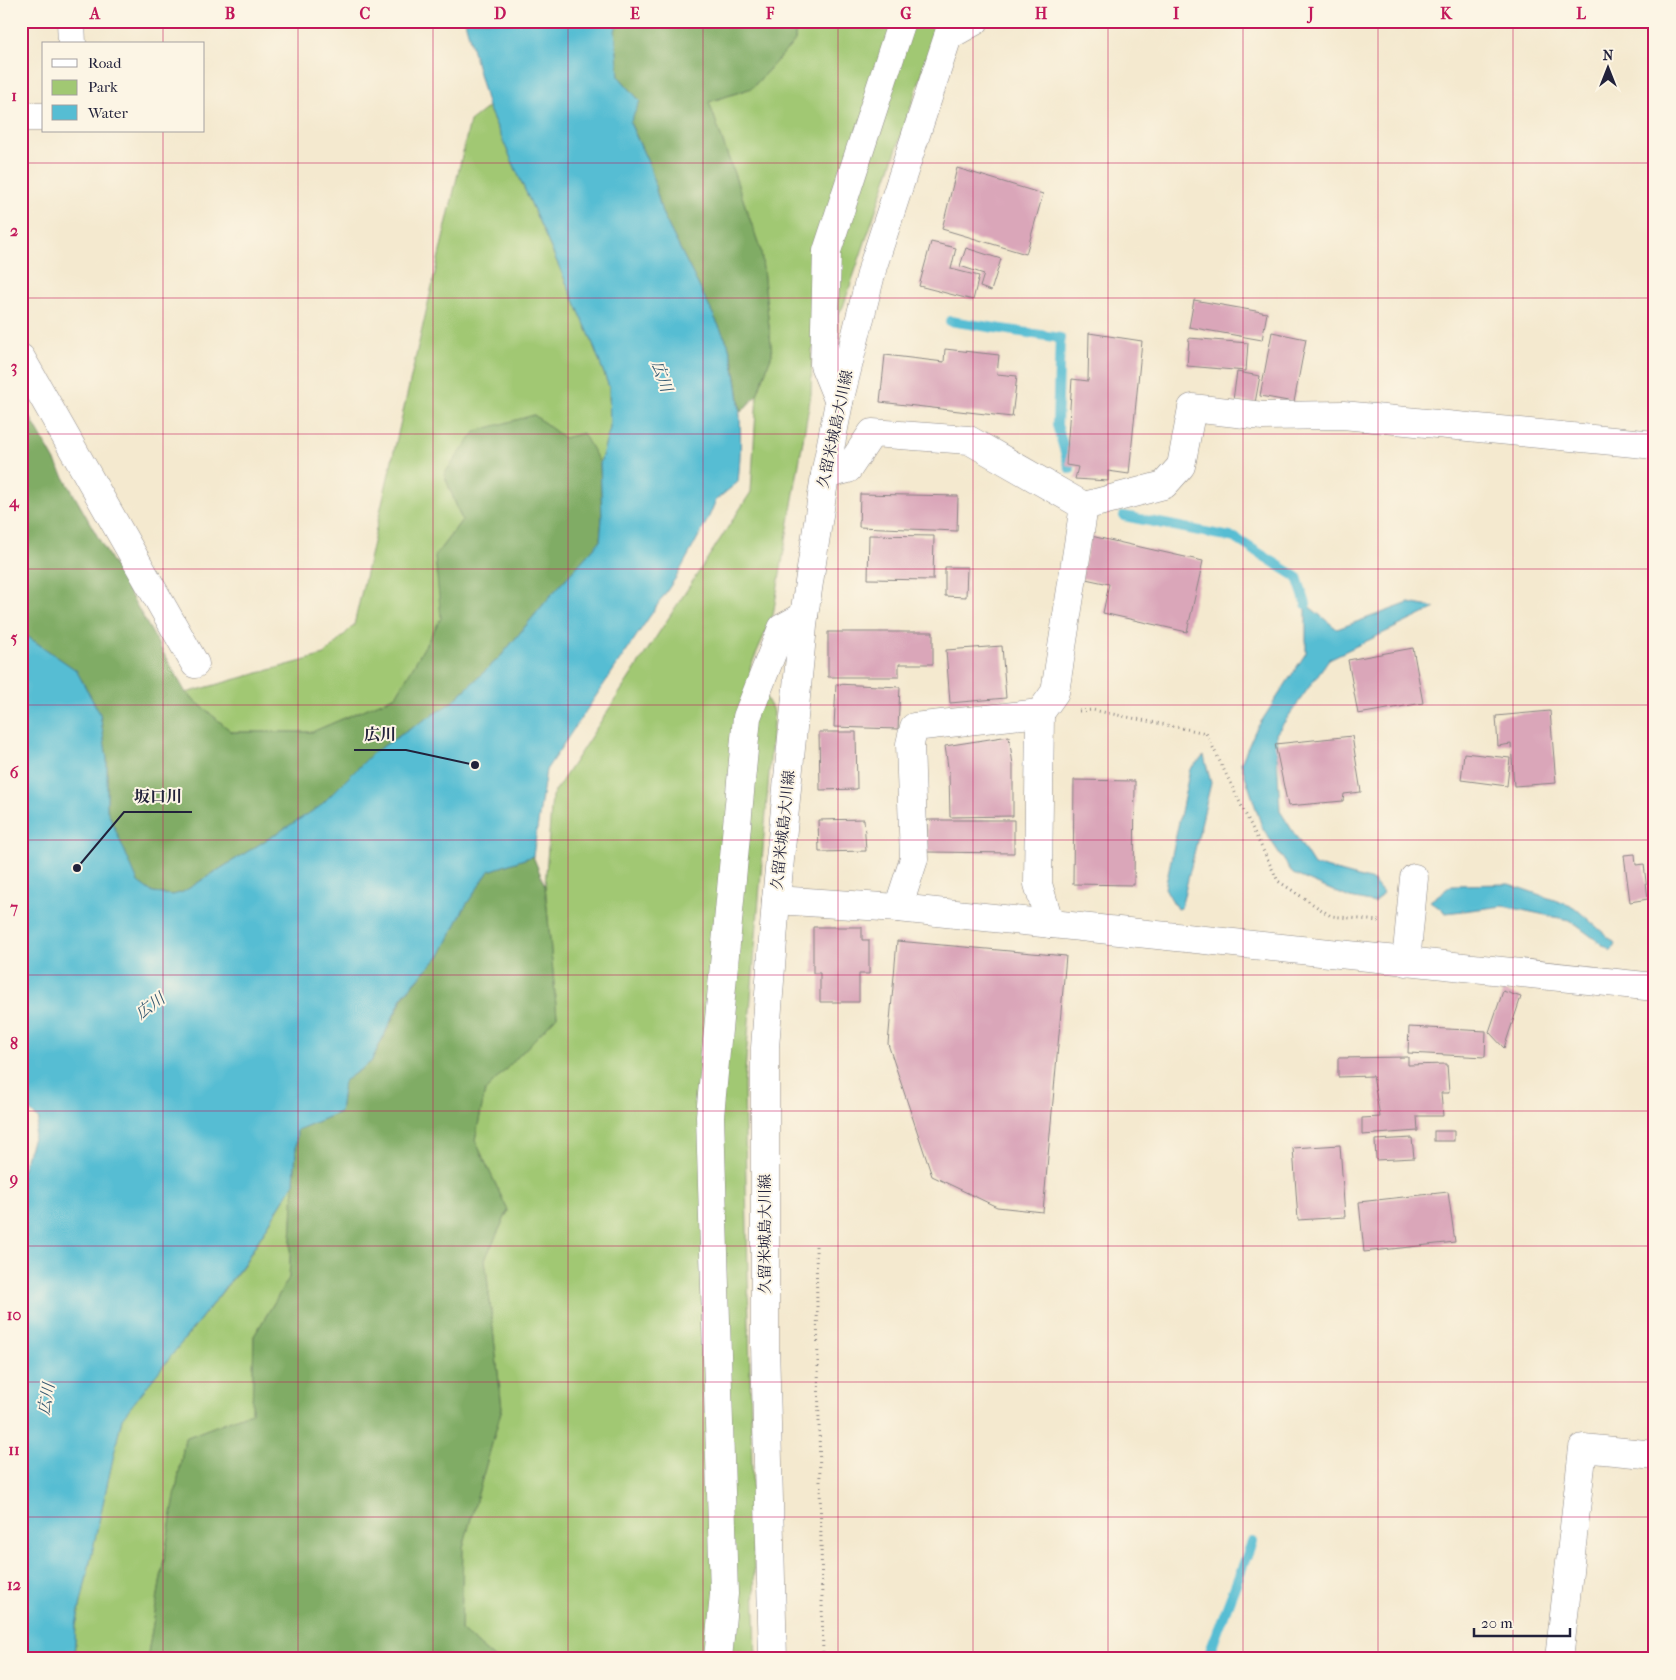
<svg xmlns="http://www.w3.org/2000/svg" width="1676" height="1680" font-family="'IM FELL French Canon','Noto Serif JP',serif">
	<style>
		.green { fill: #a1c873; stroke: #627557 }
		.forest { fill: #80ac65; stroke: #516750 }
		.water { fill: #56bdd3; stroke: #3c7087 }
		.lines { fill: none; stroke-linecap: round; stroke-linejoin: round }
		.stream { stroke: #56bdd3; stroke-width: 10 }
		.building { fill: #daa6b9 }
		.minor-casing { stroke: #8b8685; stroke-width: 29 }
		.major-casing { stroke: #8b8685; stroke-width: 29 }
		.path { stroke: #8b8685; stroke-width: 3; stroke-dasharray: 1 4; stroke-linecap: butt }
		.minor { stroke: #fff; stroke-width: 28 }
		.major { stroke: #fff; stroke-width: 28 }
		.grid { fill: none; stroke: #c2185b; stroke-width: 1; stroke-opacity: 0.55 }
		.labels { text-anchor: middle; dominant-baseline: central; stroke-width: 4; stroke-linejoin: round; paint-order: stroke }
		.street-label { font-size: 15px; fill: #22223b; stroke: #fcf5e5 }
		.water-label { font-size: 16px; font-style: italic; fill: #345870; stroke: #fcf5e5 }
		.leader { fill: none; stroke: #22223b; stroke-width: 2 }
		.callout-dot { fill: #22223b; stroke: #fcf5e5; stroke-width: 2 }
		.callout-label { font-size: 16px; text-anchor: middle; font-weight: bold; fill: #22223b; stroke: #fcf5e5; stroke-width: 4; stroke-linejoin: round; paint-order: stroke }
		.neatline { fill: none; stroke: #c2185b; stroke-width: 2 }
		.grid-label { font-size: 16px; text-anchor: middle; font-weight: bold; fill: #c2185b }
	</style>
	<rect width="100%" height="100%" fill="#fcf5e5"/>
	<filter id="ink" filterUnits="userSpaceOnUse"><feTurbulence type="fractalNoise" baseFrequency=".02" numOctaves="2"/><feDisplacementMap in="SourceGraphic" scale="10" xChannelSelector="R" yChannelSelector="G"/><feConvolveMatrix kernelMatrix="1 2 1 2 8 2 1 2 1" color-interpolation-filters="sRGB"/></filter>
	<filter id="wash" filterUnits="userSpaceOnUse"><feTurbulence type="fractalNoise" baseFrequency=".0096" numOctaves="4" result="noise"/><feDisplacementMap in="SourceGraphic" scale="20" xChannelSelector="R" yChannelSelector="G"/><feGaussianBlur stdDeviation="1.12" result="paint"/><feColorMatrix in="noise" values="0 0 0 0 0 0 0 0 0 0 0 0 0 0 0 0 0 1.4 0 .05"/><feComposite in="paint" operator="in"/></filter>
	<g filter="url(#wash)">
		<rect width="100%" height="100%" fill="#f4e9cf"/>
		<g class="green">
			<polygon points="795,21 940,21 843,307 812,350 811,394 773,615 750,668 774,712 744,1085 756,1659 495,1659 461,1630 463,1547 502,1408 485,1259 508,1211 475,1140 485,1091 557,1016 545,886 552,796 751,492 757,395 772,354 761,251 709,102 752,88 795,41"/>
			<polygon points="488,107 590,336 609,387 610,428 600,463 583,434 564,438 534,415 444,474 462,520 435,556 442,618 396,696 312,732 232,732 186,693 324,655 354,625 470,121"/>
			<polygon points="294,1183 289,1278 254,1336 252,1412 185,1438 147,1659 74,1659 76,1625 122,1417 243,1266"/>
		</g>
		<g class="forest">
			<polygon points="618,21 795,21 795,41 752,88 709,102 761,251 772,354 757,395 741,412 734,364 728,344 662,213 650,167 630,122 640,101 619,77 615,31"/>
			<polygon points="21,401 186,693 232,732 312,732 396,696 441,618 435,556 462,520 444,474 476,431 534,415 564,438 583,433 600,463 602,518 600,541 551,595 501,656 451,703 374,752 319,807 183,892 173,895 153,893 138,883 107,810 107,759 100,714 76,670 21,632"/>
			<polygon points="533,856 545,886 557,1016 485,1091 475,1140 508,1211 485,1259 502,1408 463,1547 461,1630 495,1659 147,1659 185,1438 252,1412 254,1336 289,1278 297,1130 340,1112 344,1081 371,1062 405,994 441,954 464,908 489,871"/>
		</g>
		<g class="water">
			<path d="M465,21H618L615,31L619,77L640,101L630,123L650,167L662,213L728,344C741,389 743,435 738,482L716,500L708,519L677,576L546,770L533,856L489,871L464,908L441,954L404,994L371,1062L344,1081L340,1112L297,1130L294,1183L243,1265L122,1418L76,1625L74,1659H21V1173L39,1120L29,1110L21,1106V632L76,670L100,714L107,759V810L138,882L153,893L173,895L183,892L319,807L374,752L451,703L501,656L551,595L600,541L602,518L600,463L610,428L609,387L590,336L488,107Z"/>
			<polygon points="1409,603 1436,608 1329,659 1276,734 1280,811 1314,865 1373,881 1383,893 1375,903 1350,898 1293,874 1262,827 1241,763 1255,731 1306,653 1306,604 1337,629"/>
			<polygon points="1204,756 1211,783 1181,908 1177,909 1165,888 1190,769"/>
			<polygon points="1509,884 1574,907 1615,943 1611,951 1569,920 1503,906 1446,913 1430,901 1452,885"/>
		</g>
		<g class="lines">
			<g class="stream">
				<polyline points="950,321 1060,338 1057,425 1070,469"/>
				<polyline points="1124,516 1235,538 1297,577 1306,604"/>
				<polyline points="1207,1659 1252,1542"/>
			</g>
		</g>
		<g id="blocks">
			<g class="building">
				<polygon points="957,168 1043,194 1026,254 942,229"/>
				<polygon points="931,242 956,248 951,269 979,276 973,300 919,286"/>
				<polygon points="966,248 1001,259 991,291 980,287 984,274 960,266"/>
				<polygon points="1194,300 1267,313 1262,340 1189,327"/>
				<polygon points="1272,332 1306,339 1294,402 1260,396"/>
				<polygon points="1089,333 1142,341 1129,474 1108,471 1108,481 1075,479 1078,467 1066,465 1072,379 1088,381"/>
				<polygon points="1189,338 1248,343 1246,371 1187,366"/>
				<polygon points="945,349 999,355 997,374 1017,376 1012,417 880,402 885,355 944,362"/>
				<polygon points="1237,372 1260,376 1255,403 1233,400"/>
				<polygon points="860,494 958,496 957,531 859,527"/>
				<polygon points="869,535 934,536 933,580 868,579"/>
				<polygon points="1091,536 1203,561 1187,632 1103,613 1109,584 1081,578"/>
				<polygon points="945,567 967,567 966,597 945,596"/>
				<polygon points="828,632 933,632 933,664 899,664 899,677 828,677"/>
				<polygon points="1002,646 1006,698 950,703 946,650"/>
				<polygon points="1413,648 1423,703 1358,714 1348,660"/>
				<polygon points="836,684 900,687 898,729 834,727"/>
				<polygon points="1550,711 1556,783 1514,786 1511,744 1498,746 1496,716"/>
				<polygon points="819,732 856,732 857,789 820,790"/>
				<polygon points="1009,736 1013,765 1013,816 950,817 949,774 945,746"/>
				<polygon points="1352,736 1361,792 1344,794 1343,801 1288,806 1275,744"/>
				<polygon points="1464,753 1510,758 1507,786 1461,780"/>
				<polygon points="1074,780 1135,781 1134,885 1073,884"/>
				<polygon points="864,819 866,851 819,852 818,820"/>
				<polygon points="927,820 1014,820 1014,853 927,852"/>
				<polygon points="1635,854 1636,865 1644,864 1648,899 1630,902 1624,855"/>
				<polygon points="813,927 862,927 862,940 869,940 869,974 859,974 859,1002 820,1002 820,973 813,973"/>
				<polygon points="897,941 1066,956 1043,1212 997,1207 932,1176 888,1044"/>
				<polygon points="1503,991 1521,997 1504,1048 1489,1032"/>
				<polygon points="1409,1027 1486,1031 1485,1057 1408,1053"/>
				<polygon points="1408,1057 1408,1065 1447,1064 1449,1093 1441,1093 1443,1116 1417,1116 1418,1131 1362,1135 1362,1118 1380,1117 1373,1076 1338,1077 1338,1058"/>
				<rect x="1434" y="1131" width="20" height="10"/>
				<polygon points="1412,1138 1414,1158 1376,1160 1375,1140"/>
				<polygon points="1340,1145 1345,1217 1298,1220 1293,1148"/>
				<polygon points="1448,1192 1455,1242 1364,1252 1359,1202"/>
			</g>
		</g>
	</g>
	<g filter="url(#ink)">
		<use href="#blocks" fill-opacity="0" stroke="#8b8685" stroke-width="1"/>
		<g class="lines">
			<g class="minor-casing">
				<g id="minor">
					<polyline points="71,21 72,44"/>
					<polyline points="948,36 975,21"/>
					<polyline points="21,117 44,117"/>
					<polyline points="21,358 195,664"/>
					<polyline points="839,402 824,365 827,251 902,21"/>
					<polyline points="825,475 848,469 872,433 969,440 1084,506"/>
					<polyline points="1040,713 1038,884 1050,924"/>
					<polyline points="776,900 898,908 1655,987"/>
					<polyline points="898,908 914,859 910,744 914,727 1040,713 1055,692 1084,506 1164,485 1181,466 1192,408 1263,416 1343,415 1655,445"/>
					<polyline points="1406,962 1414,878"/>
					<polyline points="718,1659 724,1594 710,1116 747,717 782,628 804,616"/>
					<polyline points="1559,1659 1583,1448 1655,1455"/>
				</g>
			</g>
			<g class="major-casing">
				<polyline id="major" points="773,1659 765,1344 765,1048 776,900 804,616 825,475 839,402 873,266 953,21"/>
			</g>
			<g class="path">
				<polyline points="1079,711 1093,710 1206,733 1278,881 1331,916 1379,921"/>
				<polyline points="816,1246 823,1659"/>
			</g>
			<use href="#minor" class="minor"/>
			<use href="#major" class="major"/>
		</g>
	</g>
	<path class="grid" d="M163,21V44M298,21V1659M433,21V1659M568,21V1659M703,21V1659M838,21V1659M973,21V1659M1108,21V1659M1243,21V1659M1378,21V1659M1513,21V1659M163,131V1659M21,163H1655M21,298H1655M21,434H1655M21,569H1655M21,705H1655M21,840H1655M21,975H1655M21,1111H1655M21,1246H1655M21,1382H1655M21,1517H1655"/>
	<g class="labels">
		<g class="street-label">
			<text transform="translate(835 429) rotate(-78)">久留米城島大川線</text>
			<text transform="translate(783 830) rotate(-84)">久留米城島大川線</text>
			<text transform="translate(765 1234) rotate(-90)">久留米城島大川線</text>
		</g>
		<g class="water-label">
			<text transform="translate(662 376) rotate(70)">広川</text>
			<text transform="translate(150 1006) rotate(-37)">広川</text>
			<text transform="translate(46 1399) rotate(-80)">広川</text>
		</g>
	</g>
	<path class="leader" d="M475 765L406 750H354M77 868L124 812H192"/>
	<g class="callout-dot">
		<circle cx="475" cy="765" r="5"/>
		<circle cx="77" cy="868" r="5"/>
	</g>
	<g class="callout-label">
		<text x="380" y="740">広川</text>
		<text x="158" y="802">坂口川</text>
	</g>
	<rect width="1676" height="1680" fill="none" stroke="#fcf5e5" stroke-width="55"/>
	<rect x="42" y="42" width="162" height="90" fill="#fcf5e5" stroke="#a5a1a1"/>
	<rect x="52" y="59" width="25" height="8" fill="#ffffff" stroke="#a5a1a1"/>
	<text x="88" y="68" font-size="15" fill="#22223b">Road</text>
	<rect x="52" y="80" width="25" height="15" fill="#a1c873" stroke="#a5a1a1"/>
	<text x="88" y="92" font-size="15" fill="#22223b">Park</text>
	<rect x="52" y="105" width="25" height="15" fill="#56bdd3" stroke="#a5a1a1"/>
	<text x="88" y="118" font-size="15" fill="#22223b">Water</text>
	<g transform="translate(1608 68)" stroke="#fcf5e5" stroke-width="4" paint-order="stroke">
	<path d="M0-4L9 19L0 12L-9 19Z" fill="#22223b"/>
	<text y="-8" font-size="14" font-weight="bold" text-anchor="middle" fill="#22223b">N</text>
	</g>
	<path d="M1474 1628v8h96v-8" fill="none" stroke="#22223b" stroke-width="2.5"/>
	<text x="1481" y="1628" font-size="15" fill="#22223b" stroke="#fcf5e5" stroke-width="4" paint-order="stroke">20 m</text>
	<rect x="28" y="28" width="1620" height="1624" class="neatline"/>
	<g class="grid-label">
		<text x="95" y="19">A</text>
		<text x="230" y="19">B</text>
		<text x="365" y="19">C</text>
		<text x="500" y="19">D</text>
		<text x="635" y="19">E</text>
		<text x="770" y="19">F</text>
		<text x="906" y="19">G</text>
		<text x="1041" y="19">H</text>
		<text x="1176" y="19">I</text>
		<text x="1311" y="19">J</text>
		<text x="1446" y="19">K</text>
		<text x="1581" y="19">L</text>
		<text x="14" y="101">1</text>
		<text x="14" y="236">2</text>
		<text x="14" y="372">3</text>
		<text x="14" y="507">4</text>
		<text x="14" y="643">5</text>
		<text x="14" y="778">6</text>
		<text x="14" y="913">7</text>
		<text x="14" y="1049">8</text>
		<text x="14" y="1184">9</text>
		<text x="14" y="1320">10</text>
		<text x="14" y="1455">11</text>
		<text x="14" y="1590">12</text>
	</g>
</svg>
